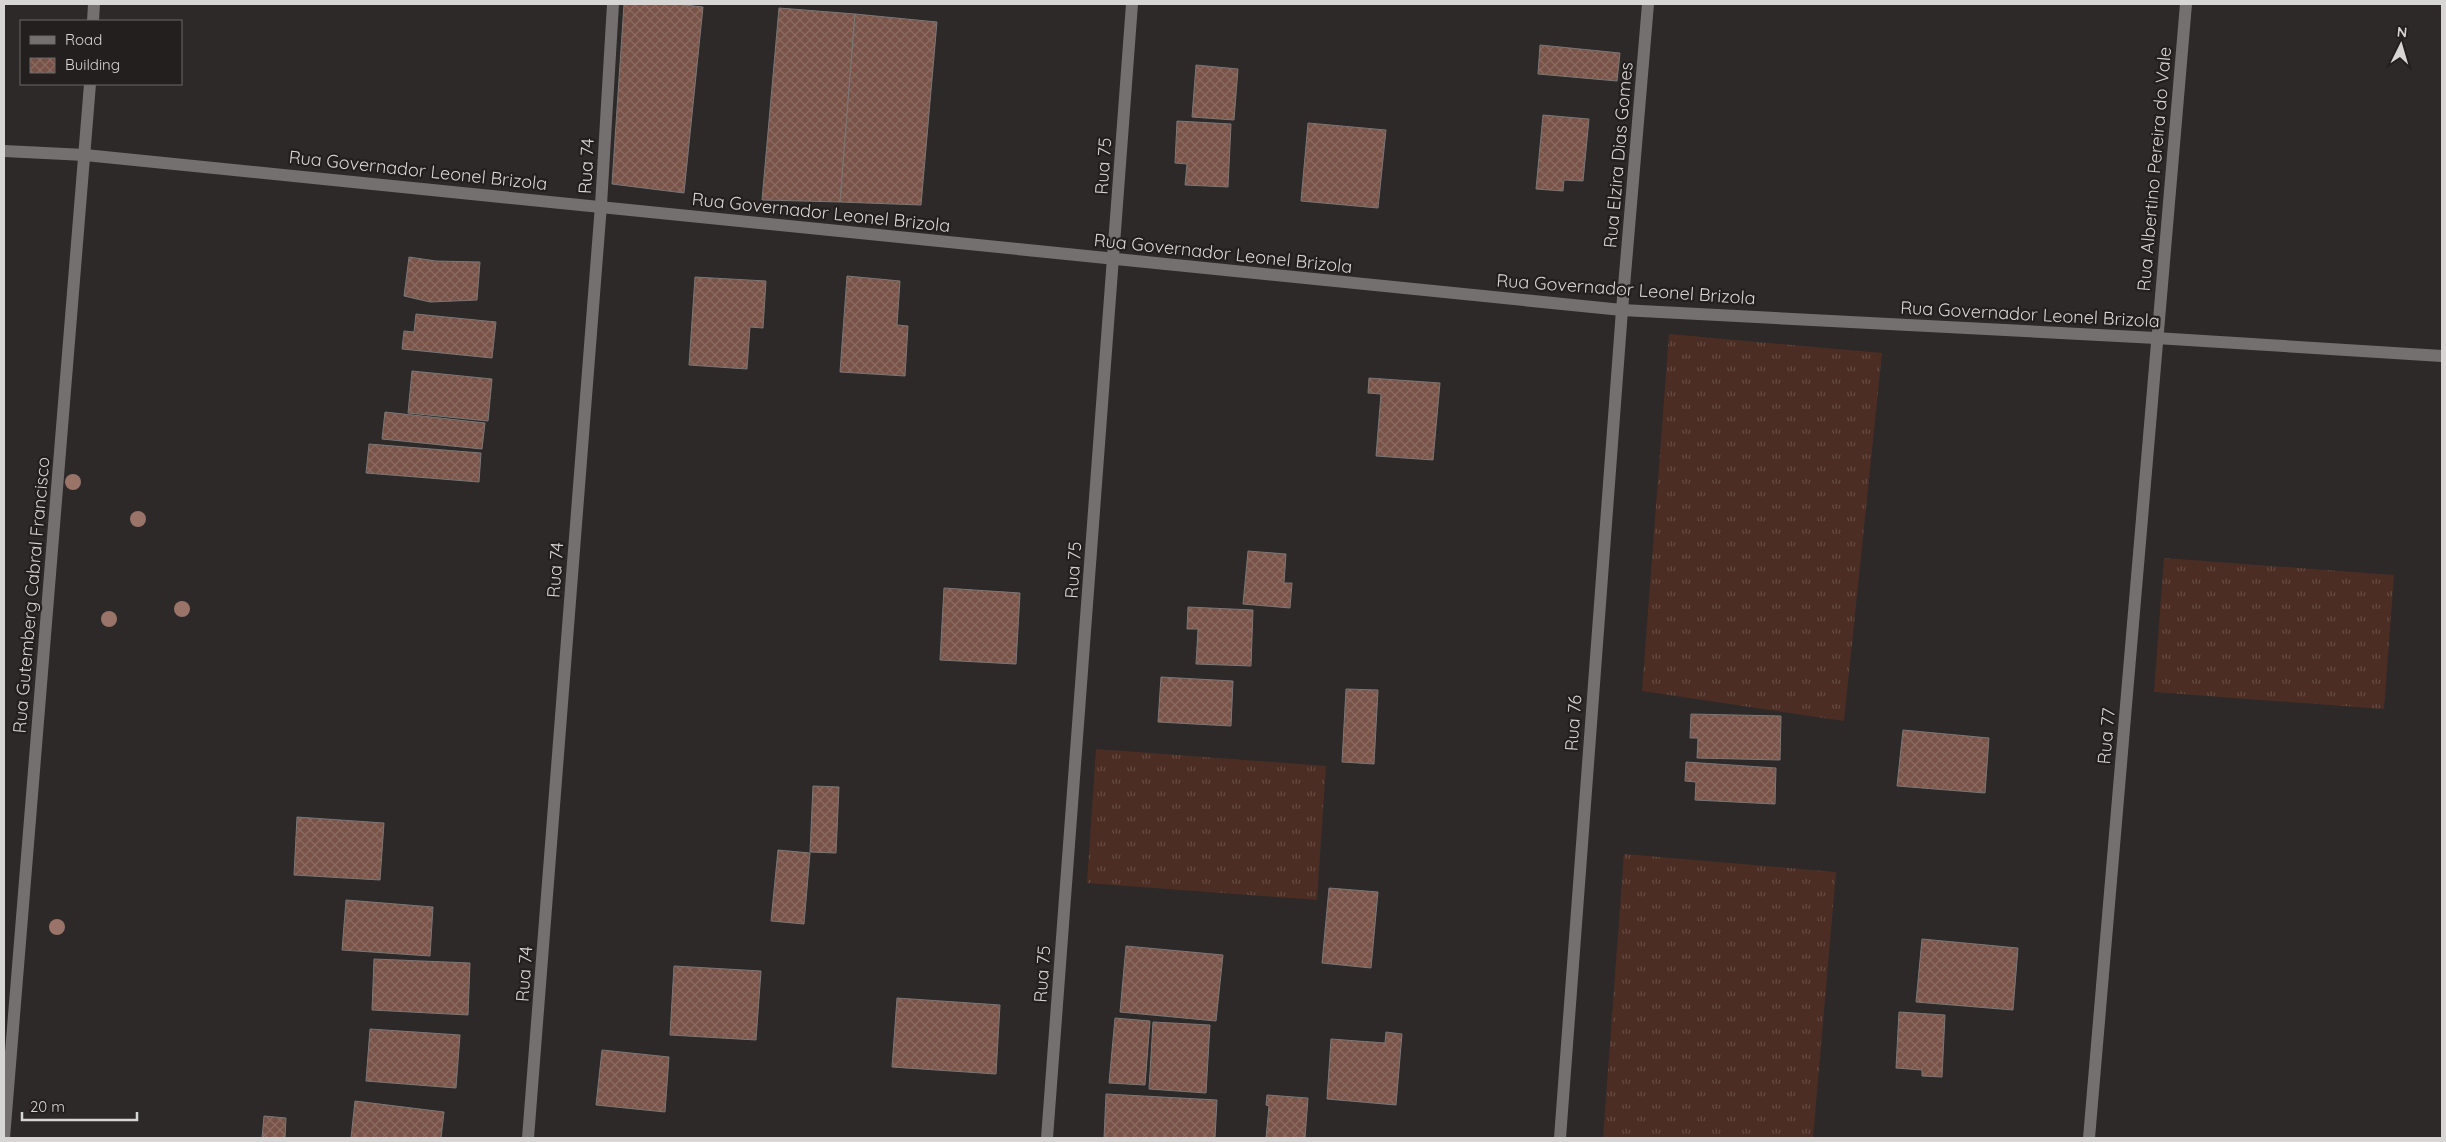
<svg xmlns="http://www.w3.org/2000/svg" width="2446" height="1142" font-family="Quicksand,sans-serif">
	<style>
		.grass { fill: url(#grass-tufts) }
		.building { fill: url(#building-cross-hatch); stroke: #7a7776 }
		.lines { fill: none; stroke-linecap: round; stroke-linejoin: round }
		.minor { stroke: #74706f; stroke-width: 12 }
		.tree { fill: #9b7469 }
		.labels { text-anchor: middle; dominant-baseline: central; stroke-width: 4.5; stroke-linejoin: round; paint-order: stroke }
		.street-label { font-size: 18px; fill: #d8d6d5; stroke: #221f1e }
	</style>
	<defs>
		<pattern id="grass-tufts" width="24" height="20" patternUnits="userSpaceOnUse" patternTransform="scale(1.25)"><rect width="24" height="20" fill="#4c2d24"/><path d="M3 7l-1-3M5 7V3M7 7l1-3M15 17l-1-3M17 17v-4M19 17l1-3" fill="none" stroke="#654b43"/></pattern>
		<pattern id="building-cross-hatch" width="8" height="8" patternUnits="userSpaceOnUse" patternTransform="scale(1.25)"><rect width="8" height="8" fill="#795348"/><path d="M0 0l8 8M0 8l8-8" fill="none" stroke="#8b6b62"/></pattern>
	</defs>
	<rect width="100%" height="100%" fill="#2c2928"/>
	<g class="grass">
		<polygon points="1669,334 1882,353 1844,721 1642,691"/>
		<polygon points="2164,558 2394,575 2384,709 2154,692"/>
		<polygon points="1096,749 1326,766 1317,900 1087,883"/>
		<polygon points="1624,854 1836,872 1813,1138 1603,1138"/>
	</g>
	<g class="building">
		<polygon points="624,4 676,4 703,7 684,193 612,184"/>
		<polygon points="779,8 855,14 840,202 762,200"/>
		<polygon points="855,14 937,22 921,205 840,202"/>
		<polygon points="1540,45 1620,53 1617,81 1538,74"/>
		<polygon points="1196,65 1238,69 1234,120 1192,117"/>
		<polygon points="1543,115 1589,119 1583,181 1564,180 1563,191 1536,189"/>
		<polygon points="1177,121 1231,124 1228,187 1185,185 1187,164 1175,163"/>
		<polygon points="1308,123 1386,130 1378,208 1301,201"/>
		<polygon points="409,257 436,261 480,262 477,300 430,302 404,296"/>
		<polygon points="847,276 900,281 897,325 908,326 905,376 840,372"/>
		<polygon points="695,277 766,281 763,328 750,327 747,369 689,365"/>
		<polygon points="416,314 496,322 492,358 402,349 404,331 414,332"/>
		<polygon points="412,371 492,379 488,421 408,413"/>
		<polygon points="1369,378 1440,383 1433,460 1376,456 1381,394 1368,393"/>
		<polygon points="385,412 485,423 482,449 382,439"/>
		<polygon points="369,444 481,453 479,482 366,473"/>
		<polygon points="1248,551 1286,554 1284,583 1292,583 1290,608 1243,604"/>
		<polygon points="944,588 1020,593 1016,664 940,660"/>
		<polygon points="1188,607 1253,610 1251,666 1196,664 1198,629 1187,629"/>
		<polygon points="1161,677 1233,681 1231,726 1158,722"/>
		<polygon points="1346,689 1378,690 1374,764 1342,762"/>
		<polygon points="1691,714 1781,716 1780,760 1697,758 1698,738 1690,738"/>
		<polygon points="1903,730 1989,738 1985,793 1897,786"/>
		<polygon points="1686,762 1776,768 1775,804 1695,800 1696,782 1685,781"/>
		<polygon points="813,786 839,787 836,853 810,852"/>
		<polygon points="297,817 384,823 380,880 294,875"/>
		<polygon points="778,850 810,853 804,924 771,921"/>
		<polygon points="1329,888 1378,892 1371,968 1322,963"/>
		<polygon points="346,900 433,907 430,956 342,950"/>
		<polygon points="1922,939 2018,948 2013,1010 1916,1002"/>
		<polygon points="1126,946 1223,955 1216,1021 1120,1012"/>
		<polygon points="374,959 470,963 468,1015 372,1010"/>
		<polygon points="674,966 761,971 756,1040 670,1035"/>
		<polygon points="897,998 1000,1005 996,1074 892,1067"/>
		<polygon points="1899,1012 1945,1015 1942,1077 1922,1076 1922,1070 1896,1068"/>
		<polygon points="1115,1018 1150,1021 1145,1085 1109,1083"/>
		<polygon points="1153,1022 1210,1025 1206,1093 1149,1089"/>
		<polygon points="370,1029 460,1035 456,1088 366,1081"/>
		<polygon points="1386,1032 1402,1034 1396,1105 1327,1099 1331,1039 1385,1043"/>
		<polygon points="602,1050 669,1057 665,1112 596,1105"/>
		<polygon points="1106,1094 1217,1100 1215,1138 1104,1138"/>
		<polygon points="1267,1095 1308,1098 1305,1138 1266,1138 1269,1106 1266,1105"/>
		<polygon points="355,1101 444,1112 441,1138 351,1138"/>
		<polygon points="264,1116 286,1118 285,1138 262,1138"/>
	</g>
	<g class="lines">
		<g class="minor">
			<polyline points="93,21 94,4"/>
			<polyline points="4,151 85,155 1622,310 2156,338 2442,356"/>
			<polyline points="4,1138 90,84"/>
			<polyline points="528,1138 601,205 613,4"/>
			<polyline points="1047,1138 1132,4"/>
			<polyline points="1560,1138 1622,310 1648,4"/>
			<polyline points="2089,1138 2186,4"/>
		</g>
	</g>
	<g class="tree">
		<circle cx="73" cy="482" r="8"/>
		<circle cx="138" cy="519" r="8"/>
		<circle cx="182" cy="609" r="8"/>
		<circle cx="109" cy="619" r="8"/>
		<circle cx="57" cy="927" r="8"/>
	</g>
	<g class="labels">
		<g class="street-label">
			<text transform="translate(1618 155) rotate(-85)">Rua Elzira Dias Gomes</text>
			<text transform="translate(586 166) rotate(-87)">Rua 74</text>
			<text transform="translate(1103 166) rotate(-86)">Rua 75</text>
			<text transform="translate(2154 169) rotate(-85)">Rua Albertino Pereira do Vale</text>
			<text transform="translate(418 170) rotate(6)">Rua Governador Leonel Brizola</text>
			<text transform="translate(821 212) rotate(6)">Rua Governador Leonel Brizola</text>
			<text transform="translate(1223 253) rotate(6)">Rua Governador Leonel Brizola</text>
			<text transform="translate(1626 289) rotate(4)">Rua Governador Leonel Brizola</text>
			<text transform="translate(2030 314) rotate(3)">Rua Governador Leonel Brizola</text>
			<text transform="translate(555 570) rotate(-86)">Rua 74</text>
			<text transform="translate(1073 570) rotate(-86)">Rua 75</text>
			<text transform="translate(31 595) rotate(-85)">Rua Gutemberg Cabral Francisco</text>
			<text transform="translate(1573 723) rotate(-86)">Rua 76</text>
			<text transform="translate(2106 736) rotate(-85)">Rua 77</text>
			<text transform="translate(524 974) rotate(-86)">Rua 74</text>
			<text transform="translate(1042 974) rotate(-86)">Rua 75</text>
		</g>
	</g>
	<rect width="2446" height="1142" fill="none" stroke="#d8d6d5" stroke-width="10"/>
	<rect x="20" y="20" width="162" height="65" fill="#221f1e" stroke="#6b6867"/>
	<rect x="30" y="36" width="25" height="8" fill="#74706f" stroke="#6b6867"/>
	<text x="65" y="45" font-size="15" fill="#d8d6d5">Road</text>
	<rect x="30" y="58" width="25" height="15" fill="url(#building-cross-hatch)" stroke="#6b6867"/>
	<text x="65" y="70" font-size="15" fill="#d8d6d5">Building</text>
	<g transform="translate(2401 45) rotate(5)" stroke="#221f1e" stroke-width="4" paint-order="stroke">
	<path d="M0-4L9 19L0 12L-9 19Z" fill="#d8d6d5"/>
	<text y="-8" font-size="14" font-weight="bold" text-anchor="middle" fill="#d8d6d5">N</text>
	</g>
	<path d="M22 1112v8h115v-8" fill="none" stroke="#d8d6d5" stroke-width="2.5"/>
	<text x="30" y="1112" font-size="15" fill="#d8d6d5" stroke="#221f1e" stroke-width="4" paint-order="stroke">20 m</text>
</svg>
